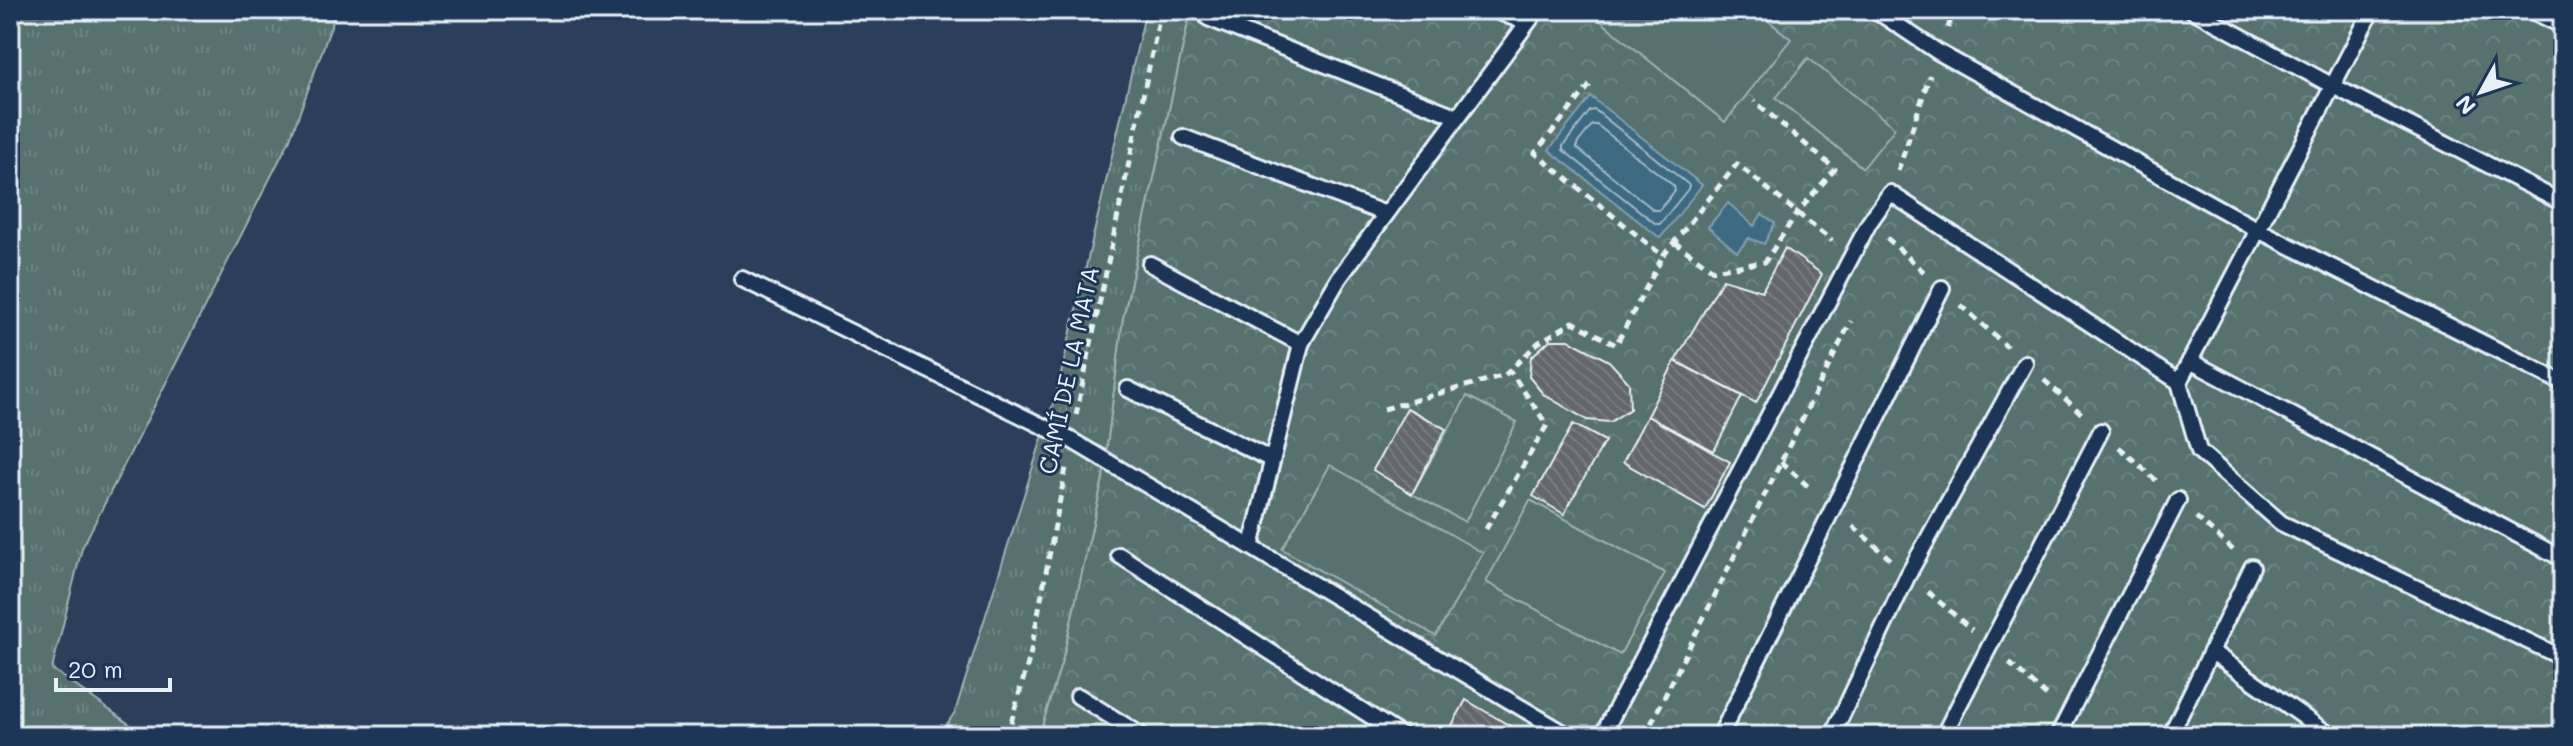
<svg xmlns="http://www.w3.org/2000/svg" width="2573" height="746" font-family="Mali,sans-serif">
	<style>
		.grass { fill: url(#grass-tufts); stroke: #9fb1b3; stroke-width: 2 }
		.forest { fill: url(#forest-crowns); stroke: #9fb1b3; stroke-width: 2 }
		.pitch { fill: #56716e; stroke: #9fb1b3; stroke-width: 2 }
		.water { fill: #3d6981; stroke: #819fb1; stroke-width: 2 }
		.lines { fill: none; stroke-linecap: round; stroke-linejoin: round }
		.shore { stroke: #a4bbc8; stroke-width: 2 }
		.building { fill: url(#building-back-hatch); stroke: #e8f1f8; stroke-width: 2 }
		.lane-casing { stroke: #e8f1f8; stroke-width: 20 }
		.path { stroke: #e8f1f8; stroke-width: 5; stroke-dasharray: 8 6; stroke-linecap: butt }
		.lane { stroke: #1d3557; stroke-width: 14 }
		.labels { text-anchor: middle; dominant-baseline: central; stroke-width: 6; stroke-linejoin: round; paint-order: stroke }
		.street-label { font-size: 24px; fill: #e8f1f8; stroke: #1d3557 }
	</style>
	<defs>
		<pattern id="grass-tufts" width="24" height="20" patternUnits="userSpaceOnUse" patternTransform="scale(2)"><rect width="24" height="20" fill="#56716e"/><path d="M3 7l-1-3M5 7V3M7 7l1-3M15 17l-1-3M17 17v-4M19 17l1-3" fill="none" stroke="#6e8683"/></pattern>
		<pattern id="forest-crowns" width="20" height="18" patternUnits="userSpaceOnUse" patternTransform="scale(2)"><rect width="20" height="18" fill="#56716e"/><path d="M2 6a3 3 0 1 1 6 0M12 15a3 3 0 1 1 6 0" fill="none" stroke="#6e8683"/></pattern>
		<pattern id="building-back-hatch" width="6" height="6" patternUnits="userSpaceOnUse" patternTransform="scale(2)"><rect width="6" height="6" fill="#63666d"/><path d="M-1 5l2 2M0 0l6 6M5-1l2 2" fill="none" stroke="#797c83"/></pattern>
	</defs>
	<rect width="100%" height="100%" fill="#2b3f5b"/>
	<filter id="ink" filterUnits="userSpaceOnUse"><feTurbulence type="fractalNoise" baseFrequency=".0125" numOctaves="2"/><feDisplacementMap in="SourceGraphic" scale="16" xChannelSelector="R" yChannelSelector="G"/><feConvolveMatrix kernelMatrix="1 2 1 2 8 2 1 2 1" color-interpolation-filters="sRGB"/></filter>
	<g filter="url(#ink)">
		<g class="grass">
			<polygon points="10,10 337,10 290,139 82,548 52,669 146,736 10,736"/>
			<polygon points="1146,10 1191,10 1123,319 1103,479 1063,658 1039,736 939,736 955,712 1057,391"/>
		</g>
		<polygon class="forest" points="1191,10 2563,10 2563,736 1039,736 1063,658 1103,479 1123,319"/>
		<g class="pitch">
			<polygon points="1587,10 1755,10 1791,39 1725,122"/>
			<polygon points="1808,58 1895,128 1863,168 1776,98"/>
			<polygon points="1467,396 1517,422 1465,522 1412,494"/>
			<polygon points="1330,465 1483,553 1436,636 1282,549"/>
			<polygon points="1530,500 1665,573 1620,655 1486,582"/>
		</g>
		<g class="water">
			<polygon points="1591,97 1702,185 1660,238 1549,150"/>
			<polygon points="1728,203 1754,226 1762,214 1775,223 1764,244 1749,238 1737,252 1708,227"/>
		</g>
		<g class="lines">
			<g class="shore">
				<polygon points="1595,110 1689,185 1688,189 1660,224 1656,224 1563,150 1563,146 1590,111"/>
				<polygon points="1597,125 1674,186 1675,191 1659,210 1654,210 1577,148 1577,144 1592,125"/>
			</g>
		</g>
		<g class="building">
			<polygon points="1785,248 1822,274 1756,403 1675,361 1723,279 1762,291"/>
			<polygon points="1550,340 1569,340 1609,361 1629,383 1630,409 1610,422 1587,420 1543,394 1529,377 1531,357"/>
			<polygon points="1675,361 1742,396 1714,451 1647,416"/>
			<polygon points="1407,408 1446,429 1412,494 1373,470"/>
			<polygon points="1647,416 1730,462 1705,509 1623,462"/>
			<polygon points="1573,424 1605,441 1564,514 1533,496"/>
			<polygon points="1466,700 1527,736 1446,736"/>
		</g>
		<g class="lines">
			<g class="lane-casing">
				<g id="lane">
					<polyline points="1494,10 1527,23"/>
					<polyline points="1875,10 1938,52 2258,230 2563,383"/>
					<polyline points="2192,10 2333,86 2563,203"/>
					<polyline points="2530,10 2563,26"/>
					<polyline points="1208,18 1458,117"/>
					<polyline points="1183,137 1386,214"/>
					<polyline points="1150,264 1301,344"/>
					<polyline points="742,279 1071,440 1569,736"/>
					<polyline points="2190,361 2563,559"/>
					<polyline points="2179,382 2199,451 2281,523 2563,658"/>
					<polyline points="1128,389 1272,460"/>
					<polyline points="1251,547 1301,344 1339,278 1537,10"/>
					<polyline points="1119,555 1402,736"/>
					<polyline points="2212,652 2331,736"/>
					<polyline points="1078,696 1142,736"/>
					<polyline points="1602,736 1869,223 1890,193 2179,382 2372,10"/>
					<polyline points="1720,736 1942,288"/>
					<polyline points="1832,736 1908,575 2025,363"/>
					<polyline points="1943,736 2101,431"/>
					<polyline points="2058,736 2178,500"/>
					<polyline points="2170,736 2252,567"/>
				</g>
			</g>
			<g class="path">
				<polyline points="1948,28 1954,10"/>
				<polyline points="1590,85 1535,153 1663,256 1737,164 1832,241"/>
				<polyline points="1898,171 1930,75"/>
				<polyline points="1887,238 1924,272"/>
				<polyline points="1674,242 1713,270 1765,262 1797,213 1835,169 1754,101"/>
				<polyline points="1961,305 2007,347"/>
				<polyline points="2044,380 2082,414"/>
				<polyline points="1384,409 1505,375 1538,343 1573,322 1616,345 1663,256"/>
				<polyline points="1076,415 1161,10"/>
				<polyline points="2119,447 2159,483"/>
				<polyline points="1781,462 1812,490"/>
				<polyline points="2196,517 2233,550"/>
				<polyline points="1853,526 1890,559"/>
				<polyline points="1486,529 1547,425 1510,371"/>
				<polyline points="1928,592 1972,630"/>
				<polyline points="2009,663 2050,699"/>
				<polyline points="1007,736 1030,656 1066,468"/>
				<polyline points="1645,736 1851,321"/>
			</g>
			<use href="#lane" class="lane"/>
		</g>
	</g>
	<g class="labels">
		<g class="street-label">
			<text transform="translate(1068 370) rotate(-78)">CAMÍ DE LA MATA</text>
		</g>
	</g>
	<rect width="2573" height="746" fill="none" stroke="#1d3557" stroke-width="40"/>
	<rect x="20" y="20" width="2533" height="706" fill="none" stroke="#e8f1f8" stroke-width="3" filter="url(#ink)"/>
	<g transform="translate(2481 92) rotate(230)" stroke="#1d3557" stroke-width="6" paint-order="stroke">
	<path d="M0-6L14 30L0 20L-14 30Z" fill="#e8f1f8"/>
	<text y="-12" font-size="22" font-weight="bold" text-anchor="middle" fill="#e8f1f8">N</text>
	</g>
	<path d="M56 678v12h114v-12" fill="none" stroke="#e8f1f8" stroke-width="4"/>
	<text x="68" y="678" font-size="24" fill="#e8f1f8" stroke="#1d3557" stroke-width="6" paint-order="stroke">20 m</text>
</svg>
